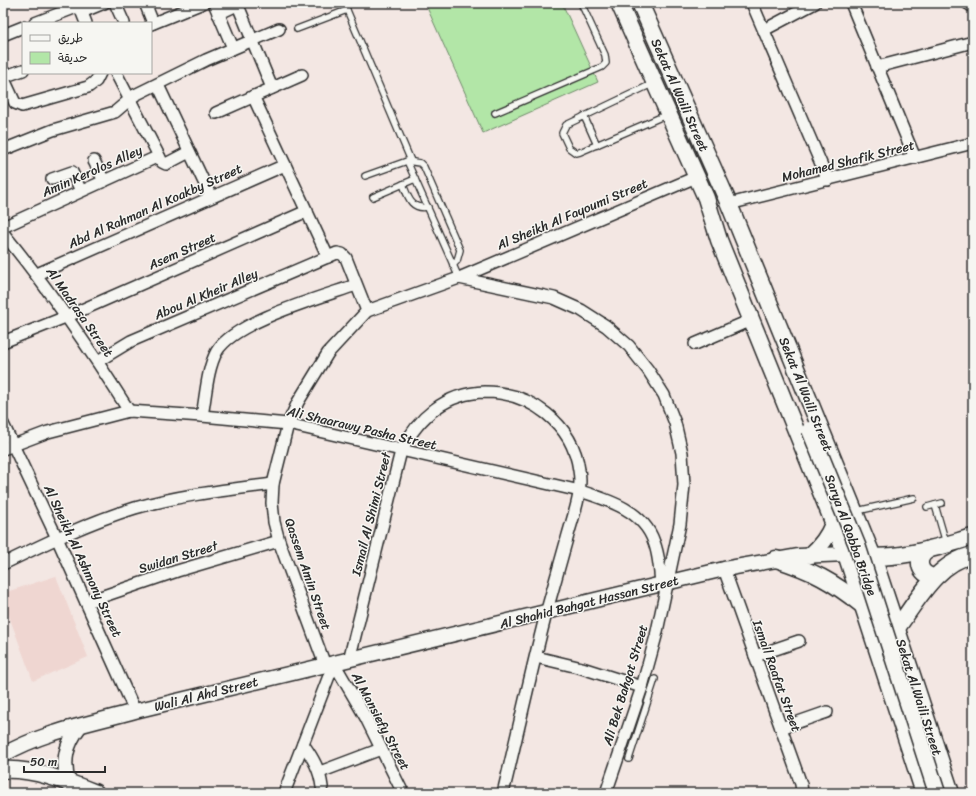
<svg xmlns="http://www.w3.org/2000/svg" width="976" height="796" font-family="Sriracha,'Playpen Sans Arabic',sans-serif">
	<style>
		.built { fill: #efd6d1 }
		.green { fill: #b2e6a7; stroke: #6e8869 }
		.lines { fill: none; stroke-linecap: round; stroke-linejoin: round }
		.service-casing { stroke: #2b2b2b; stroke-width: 8 }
		.minor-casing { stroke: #2b2b2b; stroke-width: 14 }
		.tertiary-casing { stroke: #2b2b2b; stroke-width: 17 }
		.secondary-casing { stroke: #2b2b2b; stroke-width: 19 }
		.service { stroke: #f6f6f2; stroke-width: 5.5 }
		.minor { stroke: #f6f6f2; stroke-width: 11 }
		.tertiary { stroke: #f6f6f2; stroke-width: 14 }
		.secondary { stroke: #f6f6f2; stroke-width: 16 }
		.secondary-bridge-casing { stroke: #2b2b2b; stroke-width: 19; stroke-linecap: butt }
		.secondary-bridge { stroke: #f6f6f2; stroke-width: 16 }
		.labels { text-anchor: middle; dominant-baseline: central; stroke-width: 3; stroke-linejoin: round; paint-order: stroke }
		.street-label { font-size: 13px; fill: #2b2b2b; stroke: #f6f6f2 }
	</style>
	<rect width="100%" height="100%" fill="#f3e7e3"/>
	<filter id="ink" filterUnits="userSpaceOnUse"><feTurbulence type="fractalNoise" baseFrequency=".025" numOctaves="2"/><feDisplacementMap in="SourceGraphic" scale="8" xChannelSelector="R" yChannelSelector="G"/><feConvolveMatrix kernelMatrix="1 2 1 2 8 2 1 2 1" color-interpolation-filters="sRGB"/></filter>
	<g filter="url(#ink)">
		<polygon class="built" points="56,576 88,657 33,681 3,600 3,593"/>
		<polygon class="green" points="425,3 562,3 598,82 483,133"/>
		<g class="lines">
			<g class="service-casing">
				<g id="service">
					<polyline points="344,3 411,161"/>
					<polyline points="297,29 347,10"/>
					<polyline points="654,83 566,125 562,133 569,148 576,153 580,152 668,114"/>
					<polyline points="495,113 602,67 606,63 605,55 581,3"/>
					<polyline points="584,116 597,145"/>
					<polyline points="407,161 459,278"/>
					<polyline points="365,176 407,161 420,163 424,167 460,250 457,261 453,265"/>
					<path d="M403,184C408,197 411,210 428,207"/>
					<polyline points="373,197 415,179"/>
					<polyline points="935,505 946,543"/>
					<polyline points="927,507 942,503"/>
					<polyline points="857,511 914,498"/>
					<polyline points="629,759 655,679"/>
				</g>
			</g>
			<g class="minor-casing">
				<g id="minor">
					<polyline points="115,3 124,23"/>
					<polyline points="145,3 153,23"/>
					<polyline points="214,3 233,48"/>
					<polyline points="237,3 272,88"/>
					<polyline points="752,3 828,180"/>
					<polyline points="851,3 915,158"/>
					<polyline points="967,3 973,7"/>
					<polyline points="79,5 86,23"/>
					<polyline points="82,12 104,3"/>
					<polyline points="218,14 237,5"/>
					<polyline points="35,23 79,6"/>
					<polyline points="151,24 203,3"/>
					<polyline points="764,30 815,3"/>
					<polyline points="3,35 23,27"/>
					<polyline points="877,67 973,42"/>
					<polyline points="116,73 159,156"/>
					<polyline points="3,77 15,103 22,106 88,87 96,81 100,73"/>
					<polyline points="3,77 23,70"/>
					<polyline points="158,85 211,197"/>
					<polyline points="253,96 328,257"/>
					<polyline points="216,113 302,75"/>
					<polyline points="3,150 53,130 115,112 135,95 206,60 279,29"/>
					<polyline points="94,161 104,181"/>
					<polyline points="52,179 72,172 81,191"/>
					<polyline points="729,204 973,143"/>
					<polyline points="3,227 159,156 162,162 166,164 189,152"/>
					<path d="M3,233C50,290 90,349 129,411"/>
					<polyline points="37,274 285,165"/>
					<polyline points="459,278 696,177"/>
					<polyline points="3,342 68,316 307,211"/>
					<polyline points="695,344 751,320"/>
					<polyline points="98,361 131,341 337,253 342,254 346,258 367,311"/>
					<path d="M202,416C206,395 207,369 217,351C235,321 322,297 356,285"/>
					<polyline points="3,424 57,538 135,711"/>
					<path d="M3,449L48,432L129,411L202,416L288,424L580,491C608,500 643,510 654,542C659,555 660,570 661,585"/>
					<path d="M3,564C46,543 89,522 135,508C180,495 226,490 273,484"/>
					<polyline points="724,569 801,784 802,793"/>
					<polyline points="86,602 177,571 279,541"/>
					<polyline points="755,656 799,641"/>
					<polyline points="536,657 582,668 642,687"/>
					<path d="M349,660L401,451C418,418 445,393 485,392C530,392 573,424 579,470C583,492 574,513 568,535C561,560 554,585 547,610C531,671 518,732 503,793"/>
					<polyline points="334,663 366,718 403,793"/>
					<polyline points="325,665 279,541 274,522 272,503 273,484 288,424 298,402 328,353 367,311 459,278 554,298 581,310 606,326 629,346 648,370 664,395 675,423 682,453 684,485 680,524 656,636 642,687 606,793"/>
					<polyline points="781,728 827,712"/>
					<path d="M303,744C313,758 320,770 322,787"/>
					<polyline points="320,772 381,749"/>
					<polyline points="284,793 334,663"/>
				</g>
			</g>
			<g class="tertiary-casing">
				<g id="tertiary">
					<path d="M3,755C42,732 92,723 135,711L724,569L799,556L846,554"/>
					<path d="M68,782C62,761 66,744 79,727"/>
				</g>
			</g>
			<g class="secondary-casing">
				<g id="secondary">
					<polyline points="619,3 706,198 719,240 846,554 924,793"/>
					<polyline points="640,3 729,204 873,557 951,793"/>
					<path d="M930,549C914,557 918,575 935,577"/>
					<path d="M811,555C822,545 828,537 833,524"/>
					<path d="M863,556C901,560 937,547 973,537"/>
					<path d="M776,559C813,571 832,581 862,605"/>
					<path d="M897,628C917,601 937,562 973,555"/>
					<path d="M3,770C34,768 68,782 96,793"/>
				</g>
			</g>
			<use href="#service" class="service"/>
			<use href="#minor" class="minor"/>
			<use href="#tertiary" class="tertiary"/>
			<use href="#secondary" class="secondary"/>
			<g class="secondary-bridge-casing">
				<polyline id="secondary-bridge" points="810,430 857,545 937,793"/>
			</g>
			<use href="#secondary-bridge" class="secondary-bridge"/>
		</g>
	</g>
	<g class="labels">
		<g class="street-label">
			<text transform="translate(680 95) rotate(66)">Sekat Al Waili Street</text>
			<text transform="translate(848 161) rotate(-14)">Mohamed Shafik Street</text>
			<text transform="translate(92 171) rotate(-24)">Amin Kerolos Alley</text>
			<text transform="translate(155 206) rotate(-24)">Abd Al Rahman Al Koakby Street</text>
			<text transform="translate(572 214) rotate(-23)">Al Sheikh Al Fayoumi Street</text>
			<text transform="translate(182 251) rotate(-24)">Asem Street</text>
			<text transform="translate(206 294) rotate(-23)">Abou Al Kheir Alley</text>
			<text transform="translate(80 312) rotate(55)">Al Madrasa Street</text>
			<text transform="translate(806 394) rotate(68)">Sekat Al Waili Street</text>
			<text transform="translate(362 428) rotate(13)">Ali Shaarawy Pasha Street</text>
			<text transform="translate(371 514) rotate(-76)">Ismail Al Shimi Street</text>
			<text transform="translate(851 535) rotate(70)">Sarya Al Qobba Bridge</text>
			<text transform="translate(178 557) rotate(-17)">Swidan Street</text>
			<text transform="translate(83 561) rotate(65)">Al Sheikh Al Ashmony Street</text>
			<text transform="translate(308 574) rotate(71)">Qassem Amin Street</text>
			<text transform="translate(589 602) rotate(-14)">Al Shahid Bahgat Hassan Street</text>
			<text transform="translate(777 676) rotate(70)">Ismail Raafat Street</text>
			<text transform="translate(625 685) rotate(-73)">Ali Bek Bahgat Street</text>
			<text transform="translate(206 694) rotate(-14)">Wali Al Ahd Street</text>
			<text transform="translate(919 697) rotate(72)">Sekat Al Waili Street</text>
			<text transform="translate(381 721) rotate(62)">Al Mansiefy Street</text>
		</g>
	</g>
	<rect width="976" height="796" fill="none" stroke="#f6f6f2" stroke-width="16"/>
	<rect x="8" y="8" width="960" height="780" fill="none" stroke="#2b2b2b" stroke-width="1.5" filter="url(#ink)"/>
	<rect x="22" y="22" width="130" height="52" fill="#f6f6f2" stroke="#a5a5a2"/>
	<rect x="30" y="35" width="20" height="6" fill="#f6f6f2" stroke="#a5a5a2"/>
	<text x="58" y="42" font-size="12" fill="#2b2b2b">طريق</text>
	<rect x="30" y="52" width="20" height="12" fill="#b2e6a7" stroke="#a5a5a2"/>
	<text x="58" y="62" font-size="12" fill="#2b2b2b">حديقة</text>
	<path d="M24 766v6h81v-6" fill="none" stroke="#2b2b2b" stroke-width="2"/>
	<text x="30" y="766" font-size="12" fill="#2b2b2b" stroke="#f6f6f2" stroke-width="3" paint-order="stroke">50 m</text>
</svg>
